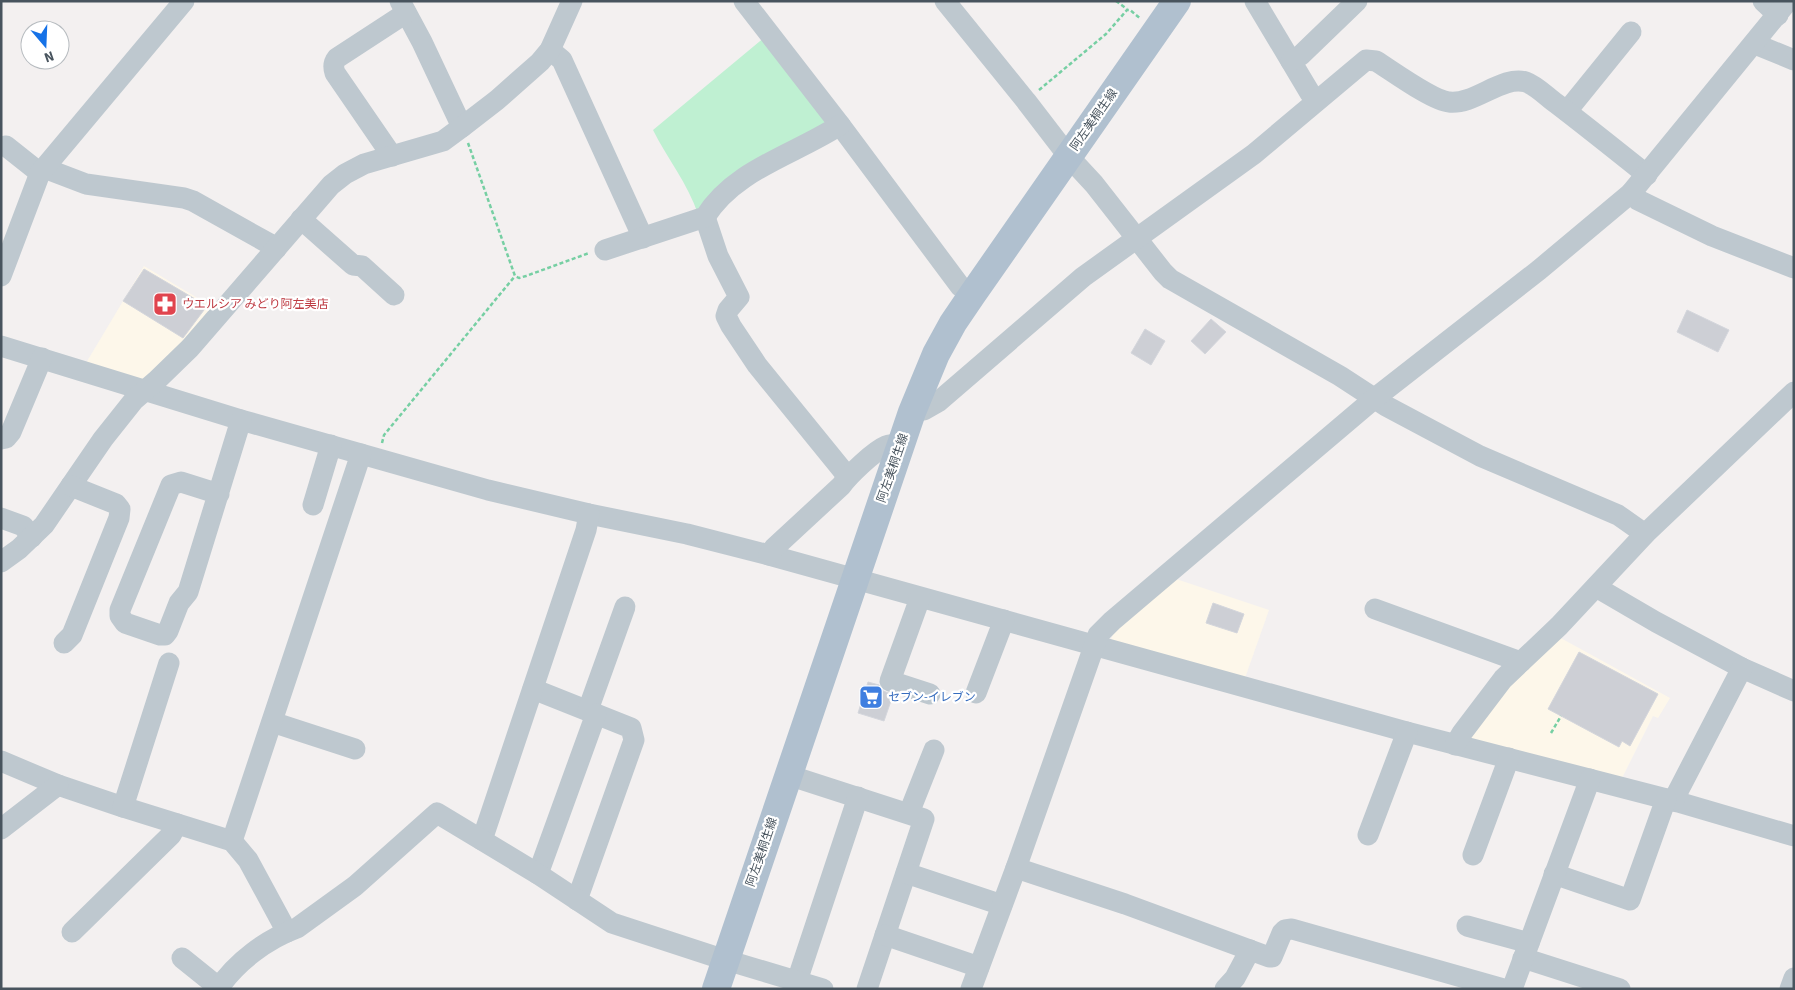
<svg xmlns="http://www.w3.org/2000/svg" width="1795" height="990" font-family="'Source Sans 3','Noto Sans JP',sans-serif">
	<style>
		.commercial { fill: #fdf7ea }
		.green { fill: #bff0d2 }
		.building { fill: #cdcfd5; stroke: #d4d6dc }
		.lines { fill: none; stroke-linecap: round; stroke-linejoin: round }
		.path { stroke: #76cfa3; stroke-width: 2.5; stroke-dasharray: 4 2.5; stroke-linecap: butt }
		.minor { stroke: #bec8cf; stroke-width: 21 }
		.major { stroke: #b0c0cf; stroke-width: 28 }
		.labels { text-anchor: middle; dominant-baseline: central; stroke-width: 4.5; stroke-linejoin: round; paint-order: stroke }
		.street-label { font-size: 12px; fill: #48545e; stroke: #fff }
		.health-label { font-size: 12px; fill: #be3a42; stroke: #fff; text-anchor: start }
		.shop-label { font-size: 12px; fill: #366cbe; stroke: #fff; text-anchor: start }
	</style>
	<rect width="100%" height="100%" fill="#f3f0f0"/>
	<g class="commercial">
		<polygon points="144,266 216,309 143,380 86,363"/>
		<polygon points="1176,579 1269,610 1245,678 1110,643 1113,634"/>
		<polygon points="1557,636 1670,698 1658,718 1653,716 1622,778 1469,739 1489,709"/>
	</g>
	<path class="green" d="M765,37L827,119L820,129L698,214C688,184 667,158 653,130Z"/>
	<g class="building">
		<polygon points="144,269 207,306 183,338 123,301"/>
		<polygon points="1687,310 1729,330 1718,352 1677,332"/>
		<polygon points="1211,319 1226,332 1205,354 1191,341"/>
		<polygon points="1145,329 1165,341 1151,365 1131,353"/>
		<polygon points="1213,603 1244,614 1237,633 1206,623"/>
		<polygon points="1579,652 1658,694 1630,746 1622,741 1619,747 1548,709"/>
		<polygon points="868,682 879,685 881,690 893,695 884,721 858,713"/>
	</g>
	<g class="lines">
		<g class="path">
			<polyline points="1116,1 1127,9"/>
			<polyline points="1039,90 1106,34 1127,10 1130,10 1141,19"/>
			<polyline points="468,143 515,276 519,278 526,276 589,253"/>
			<polyline points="382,443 384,435 515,276"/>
			<polyline points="1551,733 1561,716"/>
		</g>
		<g class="minor">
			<polyline points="400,1 422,42 462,127"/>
			<polyline points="744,1 840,125 960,286 972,295"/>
			<polyline points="945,1 1026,101 1069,157 1094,184 1163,272 1170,279 1340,376 1386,406 1480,456 1618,515 1645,534"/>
			<polyline points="1255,1 1310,93 1317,100"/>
			<polyline points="1763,1 1778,15"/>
			<polyline points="1755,44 1794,60"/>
			<polyline points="550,50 562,60 643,238"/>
			<polyline points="1291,61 1301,55 1357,1"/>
			<polyline points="1567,111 1631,32"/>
			<polyline points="6,146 40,173"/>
			<path d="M392,156L335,73C333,67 333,63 337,58L406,13"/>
			<polyline points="44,168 86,184 184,198 193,201 268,243 276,249"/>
			<polyline points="1631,193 1638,200 1712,236 1794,268"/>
			<polyline points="705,217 718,256 739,297 728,310 726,316 731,326 757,365 848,477"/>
			<polyline points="301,219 353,265 362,266 394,295"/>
			<path d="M605,250L705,217C735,169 794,155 840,125"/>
			<polyline points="1,276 40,173 184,1"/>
			<polyline points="1,346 241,420 488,490 589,514 687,534 769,555 1407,732 1678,802 1794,836"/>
			<path d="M912,412L924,410L938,402L1083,277L1254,154L1366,60L1376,61C1392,71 1433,101 1449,102C1475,105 1502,75 1526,82C1537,86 1547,97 1557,104C1587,127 1617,151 1647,175"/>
			<polyline points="1,439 6,438 11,432 42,358"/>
			<polyline points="219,494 181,482 171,485 120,610 120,616 125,623 160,635 165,635 168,631 179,603 188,592 241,420"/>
			<polyline points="313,505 331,445"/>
			<polyline points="1,518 23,526 32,537"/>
			<path d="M769,555L774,548L841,486C849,475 874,451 886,446C891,444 896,444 902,444"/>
			<polyline points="1,562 19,549 44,525 103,439 134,400 156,381 190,348 331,185 345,174 364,164 443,141 462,127 497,100 540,62 550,50 572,1"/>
			<polyline points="1596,587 1656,622 1742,668 1794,691"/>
			<polyline points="920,598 890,681 930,694"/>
			<polyline points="1375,609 1521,662"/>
			<polyline points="64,643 72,635 119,518 120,509 116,504 71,486"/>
			<polyline points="533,689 631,728 634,740 577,900"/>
			<polyline points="976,693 1004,620"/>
			<polyline points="588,710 625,607"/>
			<polyline points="272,722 355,749"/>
			<polyline points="1455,745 1462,733 1503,679 1559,626 1645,534 1794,392"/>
			<polyline points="1,761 58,785 123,807 232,841 248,860 287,932"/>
			<polyline points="788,775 924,819 867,989"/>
			<polyline points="1673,801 1742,668"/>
			<polyline points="123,807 169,663"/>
			<polyline points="909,813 934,750"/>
			<polyline points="1,829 58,785"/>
			<polyline points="1368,835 1407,732"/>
			<polyline points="482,840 586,530 589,514"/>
			<polyline points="232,841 361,454"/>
			<polyline points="1473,855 1509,758"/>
			<polyline points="1016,868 1125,904 1269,957 1272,957 1282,933 1285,930 1292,929 1504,989"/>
			<polyline points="906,873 1002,905"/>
			<polyline points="538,874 596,714"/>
			<polyline points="1554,874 1630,900 1666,799"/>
			<polyline points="1467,926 1529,943"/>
			<polyline points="72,932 171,835 177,824"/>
			<polyline points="885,935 979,967"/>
			<polyline points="182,958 218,987"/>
			<polyline points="1523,958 1620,989"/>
			<polyline points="797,981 858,797"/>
			<path d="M218,989C236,962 267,939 297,928L355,886L437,813L538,874L612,923L716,957L823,989"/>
			<polyline points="971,989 1016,868 1098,635 1112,621 1375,398 1539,270 1631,193 1788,1"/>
			<polyline points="1225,989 1235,978 1250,950"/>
			<polyline points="1512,989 1590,779"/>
			<polyline points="1790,989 1794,978"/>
		</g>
		<polyline class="major" points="716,989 912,412 936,354 953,323 972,295 1177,1"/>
	</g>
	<defs>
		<g id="pharmacy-square" transform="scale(1.25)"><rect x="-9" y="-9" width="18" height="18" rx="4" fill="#e0444e" stroke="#fff"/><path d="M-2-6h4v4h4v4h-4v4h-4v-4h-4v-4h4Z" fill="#fff"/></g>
		<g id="supermarket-square" transform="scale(1.25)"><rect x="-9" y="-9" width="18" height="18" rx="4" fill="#3f7fe0" stroke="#fff"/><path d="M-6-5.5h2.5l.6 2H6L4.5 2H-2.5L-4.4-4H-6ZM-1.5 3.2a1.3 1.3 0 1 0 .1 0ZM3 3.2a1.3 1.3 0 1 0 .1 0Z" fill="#fff"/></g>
	</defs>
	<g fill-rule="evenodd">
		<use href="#pharmacy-square" x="165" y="304"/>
		<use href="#supermarket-square" x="871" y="697"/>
	</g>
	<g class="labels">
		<g class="street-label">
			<text transform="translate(1094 120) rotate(-55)">阿左美桐生線</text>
			<text transform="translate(893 468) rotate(-71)">阿左美桐生線</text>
			<text transform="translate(762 852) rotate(-71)">阿左美桐生線</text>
		</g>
		<g class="health-label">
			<text x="182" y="304">ウエルシア みどり阿左美店</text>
		</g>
		<g class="shop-label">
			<text x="888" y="697">セブン-イレブン</text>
		</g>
	</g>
	<rect width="1795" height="990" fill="none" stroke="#48545e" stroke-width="5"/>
	<g transform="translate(45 45) rotate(161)"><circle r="24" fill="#ffffff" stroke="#b6bbbf"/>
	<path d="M0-4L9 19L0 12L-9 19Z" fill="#1672e7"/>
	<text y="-8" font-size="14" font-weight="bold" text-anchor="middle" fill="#48545e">N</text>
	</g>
</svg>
